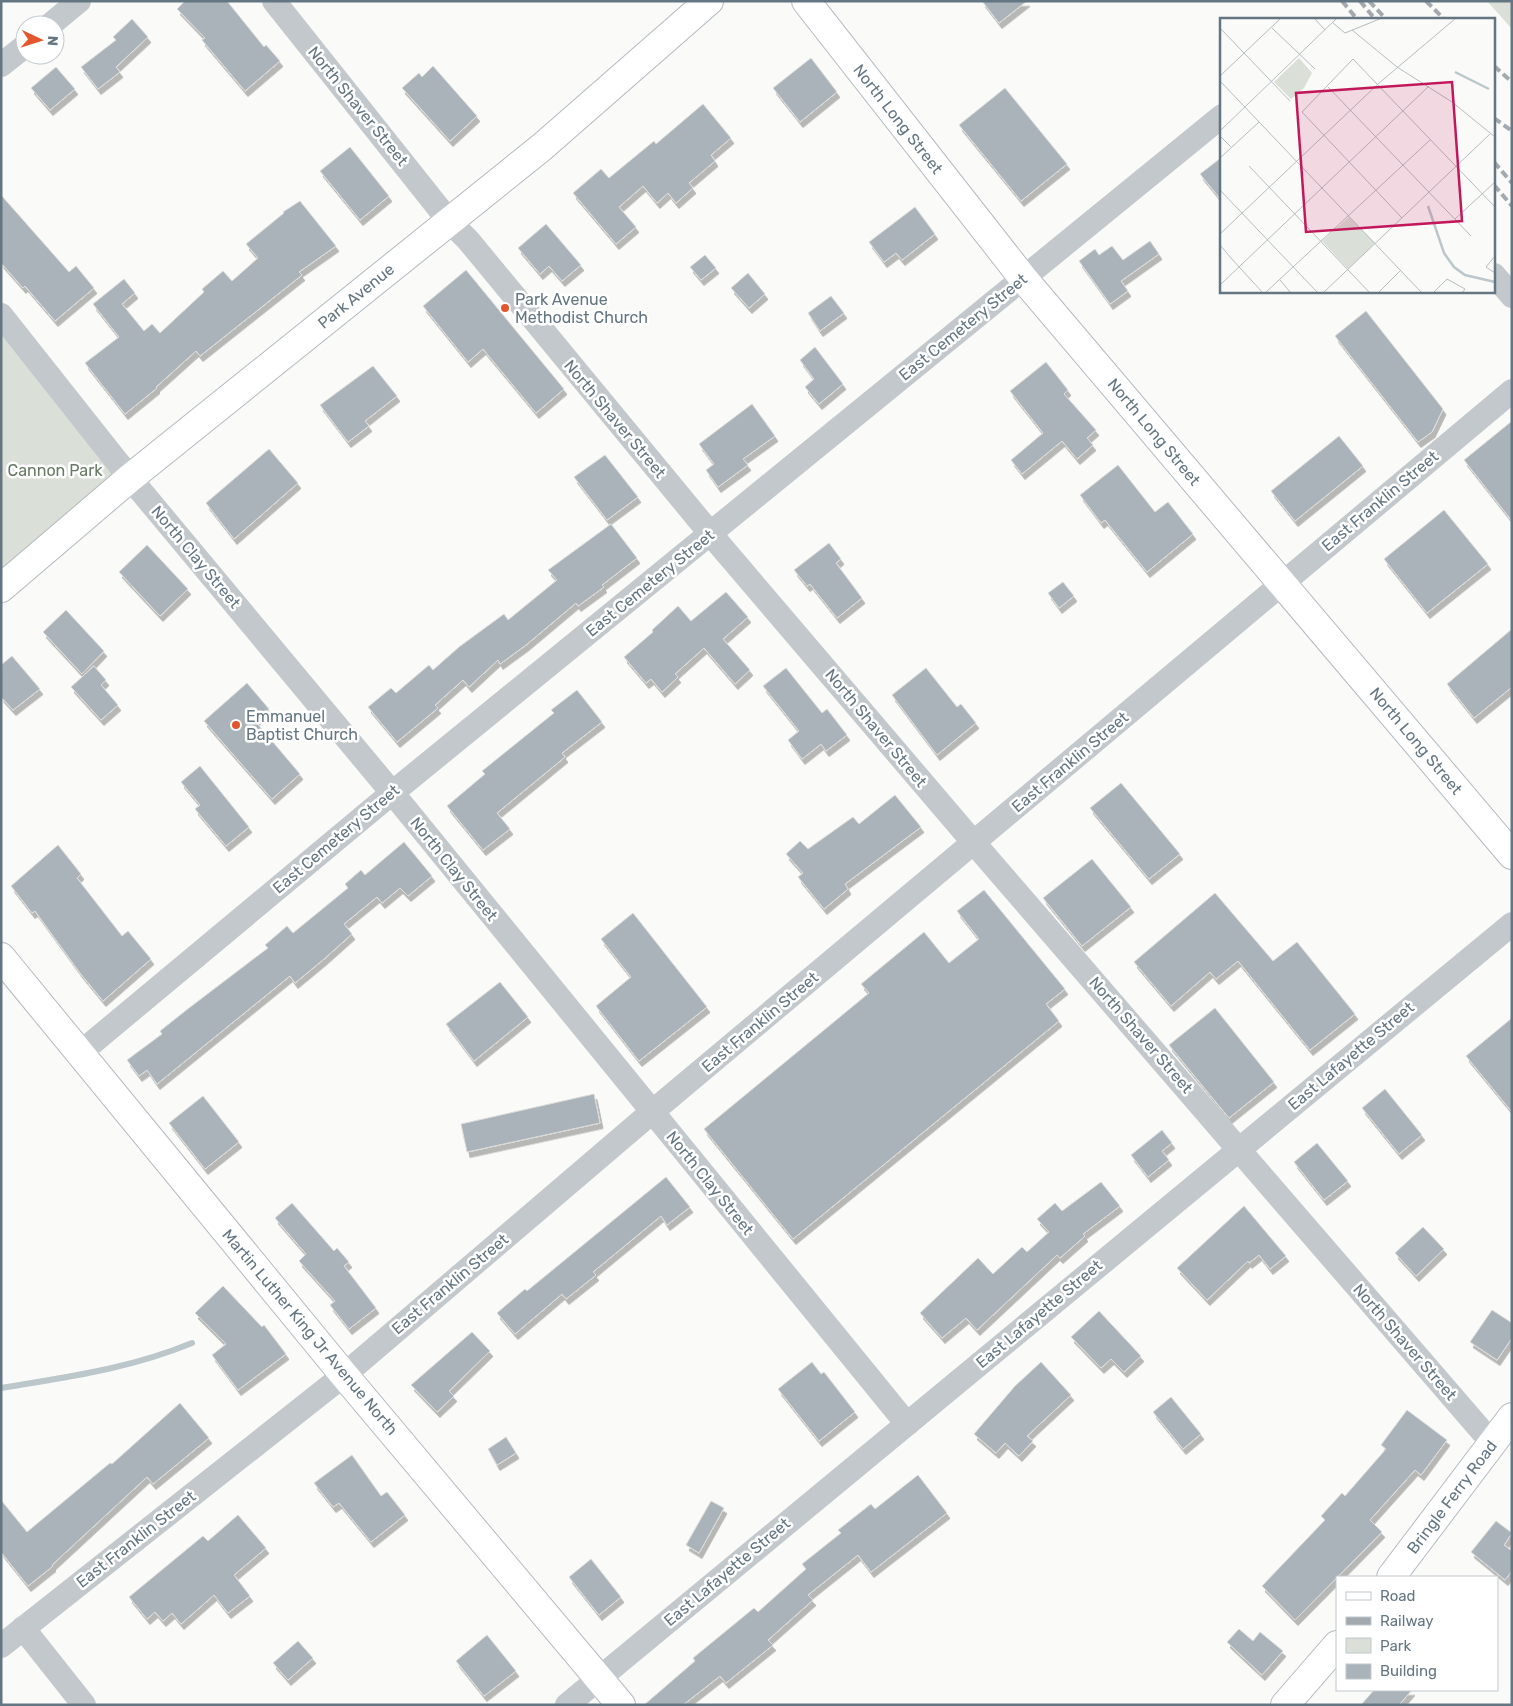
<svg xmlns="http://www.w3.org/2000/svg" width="1513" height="1706" font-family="Rubik,sans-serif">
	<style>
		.green { fill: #dadfd7 }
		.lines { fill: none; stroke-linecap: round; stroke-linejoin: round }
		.stream { stroke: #bbc7cb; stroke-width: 6 }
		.building { fill: #aab3b9; stroke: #dcdcda; filter: url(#shadow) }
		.secondary-casing { stroke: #b3babf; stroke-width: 30 }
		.street { stroke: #c3c8cc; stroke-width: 24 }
		.secondary { stroke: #fff; stroke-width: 28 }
		.rail { stroke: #a2aab0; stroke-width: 4; stroke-dasharray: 8 4; stroke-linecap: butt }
		.poi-dot { fill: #e4572e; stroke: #fff; stroke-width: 2 }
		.labels { text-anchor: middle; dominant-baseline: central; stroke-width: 5; stroke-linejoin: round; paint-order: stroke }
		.street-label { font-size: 16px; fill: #657683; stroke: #fff }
		.poi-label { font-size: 16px; fill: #657683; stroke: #fff; text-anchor: start }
		.park-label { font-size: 16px; fill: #687a64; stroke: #fff }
		.inset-river { fill: none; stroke: #bbc7cb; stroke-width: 2.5 }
		.inset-road { fill: none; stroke: #b5bdc2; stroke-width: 1 }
		.view { fill: #c2185b; fill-opacity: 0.15; stroke: #c2185b; stroke-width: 2.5 }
		.inset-edge { fill: none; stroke: #657683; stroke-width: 2.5 }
	</style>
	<defs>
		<filter id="shadow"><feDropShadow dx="3" dy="5.5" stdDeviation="0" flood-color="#0004"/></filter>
	</defs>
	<rect width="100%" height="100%" fill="#fafaf8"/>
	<g class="green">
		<polygon points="1487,1 1512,1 1512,29"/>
		<polygon points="1,315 130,478 1,588"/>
	</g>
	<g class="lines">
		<path class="stream" d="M1,1388C67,1377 129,1369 192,1343"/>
	</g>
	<g class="building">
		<polygon points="185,1 227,1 264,47 266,45 280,61 245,91 202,40 205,38 177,9"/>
		<polygon points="982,1 1027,1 999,23"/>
		<polygon points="132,19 148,37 116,67 120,72 98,89 81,67 116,40 113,37"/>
		<polygon points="811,58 837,92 800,122 773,88"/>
		<polygon points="433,66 477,116 450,141 402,88 419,73 422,77"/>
		<polygon points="56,67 75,89 50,110 31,88"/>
		<polygon points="1005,88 1067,164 1021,201 959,125"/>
		<polygon points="703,104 731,138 711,155 715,161 689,183 693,188 676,203 668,193 657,203 643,186 619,207 636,227 616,244 573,193 601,169 609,178 654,141 656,144"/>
		<polygon points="350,147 389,196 360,220 320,171"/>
		<polygon points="1222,157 1222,201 1200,174"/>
		<polygon points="1,195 69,272 76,266 94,288 55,321 25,286 23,288 1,263"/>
		<polygon points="300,201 336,246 299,272 302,275 200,356 196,351 156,387 157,388 125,414 85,363 119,337 93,304 124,279 135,293 122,304 144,331 152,324 160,333 204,292 202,289 223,271 232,281 258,258 246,244 284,213 283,212"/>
		<polygon points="915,207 935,234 902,260 896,253 884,262 869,242"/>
		<polygon points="546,224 581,265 562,281 549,266 540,274 518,248"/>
		<polygon points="1150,241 1159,254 1121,281 1128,291 1110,304 1079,261 1095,249 1099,255 1112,246 1123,260"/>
		<polygon points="705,255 716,268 701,280 690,267"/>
		<polygon points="466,270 564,389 536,413 483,349 468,362 423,306"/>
		<polygon points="748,273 765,294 749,308 731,288"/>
		<polygon points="831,296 844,313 820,331 808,313"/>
		<polygon points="1366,311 1443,409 1432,432 1418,442 1335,336"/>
		<polygon points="815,347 843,384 819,404 805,387 814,379 800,360"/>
		<polygon points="1046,362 1068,390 1064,394 1096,430 1087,438 1093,445 1077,459 1062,441 1022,474 1011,460 1043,433 1010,391"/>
		<polygon points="373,366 397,396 365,421 369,426 348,442 320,405"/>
		<polygon points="752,404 775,436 743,459 748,465 718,487 706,470 714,464 699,444"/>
		<polygon points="1512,421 1512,521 1464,460"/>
		<polygon points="1339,436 1363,466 1295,521 1271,491"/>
		<polygon points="269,449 298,483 234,539 206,503"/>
		<polygon points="605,455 638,497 607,520 574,477"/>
		<polygon points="1118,465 1155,512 1168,502 1193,534 1147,572 1105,520 1101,523 1080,495"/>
		<polygon points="1444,510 1488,564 1427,613 1384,559"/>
		<polygon points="611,524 637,558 602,585 604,587 578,606 576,603 526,645 500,664 498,660 469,687 463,680 435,705 438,708 397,742 368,707 391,688 396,693 429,665 433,670 459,647 504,614 508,620 557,580 548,570"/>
		<polygon points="829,543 841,559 836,563 862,598 837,618 810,584 807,586 794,570"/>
		<polygon points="147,545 188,589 160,616 119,572"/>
		<polygon points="1063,582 1074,596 1059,608 1048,593"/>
		<polygon points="726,592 748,617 723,639 750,670 735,684 704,648 675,674 678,677 662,692 651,679 646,683 624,657 653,632 652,630 678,606 691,621"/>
		<polygon points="66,610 104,651 82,674 43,632"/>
		<polygon points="1512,629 1512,687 1474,718 1447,684"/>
		<polygon points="12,656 40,689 13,710 1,697 1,665"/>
		<polygon points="94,666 106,680 101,685 118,705 101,720 71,687"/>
		<polygon points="786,668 822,713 827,709 847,735 826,751 821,744 802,759 788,740 799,731 763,686"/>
		<polygon points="926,668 957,707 961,704 976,723 937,755 892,695"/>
		<polygon points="247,683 269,709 255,721 300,774 272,799 204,721"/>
		<polygon points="577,690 602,722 562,753 565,757 497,813 510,829 483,850 447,806 485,774 482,771 554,713 551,710"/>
		<polygon points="200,766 249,827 226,846 195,809 200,805 181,782"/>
		<polygon points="1121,783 1180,854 1149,879 1090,808"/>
		<polygon points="895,795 921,827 845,884 848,889 824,909 798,877 803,873 786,854 800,841 808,849 853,817 859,824"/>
		<polygon points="404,842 432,876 408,896 400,888 382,903 377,897 344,924 352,934 324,959 295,983 290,976 157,1084 147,1070 139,1076 127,1060 162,1034 160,1031 189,1008 268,948 265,945 287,926 293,933 348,888 345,884 361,870 365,875"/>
		<polygon points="58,845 81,874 77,878 122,936 128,931 151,959 103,1001 80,973 35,911 32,913 11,886"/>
		<polygon points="1092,859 1131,907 1082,946 1043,898"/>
		<polygon points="984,890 1065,989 1046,1004 1059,1021 793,1239 704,1129 869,993 861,984 924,932 949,963 979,939 957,911"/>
		<polygon points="1215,893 1273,961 1297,942 1355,1014 1310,1050 1238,961 1216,979 1210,972 1171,1006 1134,962"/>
		<polygon points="633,913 707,1007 639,1061 596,1006 631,977 601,939"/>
		<polygon points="500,982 528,1017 474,1061 446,1024"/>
		<polygon points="1215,1008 1274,1082 1229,1118 1169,1045"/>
		<polygon points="1512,1018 1512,1112 1466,1056"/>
		<polygon points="1385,1089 1422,1135 1399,1154 1362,1108"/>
		<polygon points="594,1094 600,1123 467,1152 461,1124"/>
		<polygon points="203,1096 239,1142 205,1169 169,1123"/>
		<polygon points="1162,1130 1172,1143 1162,1151 1169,1160 1148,1177 1131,1155"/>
		<polygon points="1317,1143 1348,1181 1324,1200 1294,1162"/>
		<polygon points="666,1177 690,1207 667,1225 661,1216 593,1272 596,1275 566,1299 562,1294 515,1334 497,1313 525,1289 527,1291"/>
		<polygon points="1101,1182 1120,1206 1083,1234 1085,1236 1060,1258 1057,1255 977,1330 966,1318 942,1338 920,1313 978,1258 993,1274 1022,1247 1027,1252 1049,1232 1037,1219 1055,1203 1062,1211"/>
		<polygon points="292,1203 334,1251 337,1248 349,1262 344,1266 376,1308 349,1329 330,1305 335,1301 299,1261 306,1254 275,1218"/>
		<polygon points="1244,1206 1286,1256 1270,1269 1259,1255 1249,1263 1248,1261 1207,1300 1177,1268"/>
		<polygon points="1423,1227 1444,1249 1416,1276 1395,1253"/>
		<polygon points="223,1286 262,1327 264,1325 286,1354 238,1390 212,1355 226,1344 195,1313"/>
		<polygon points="1492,1310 1512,1323 1512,1338 1497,1360 1470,1342"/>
		<polygon points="1099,1311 1141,1356 1124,1372 1111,1359 1101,1368 1071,1337"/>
		<polygon points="472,1332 490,1351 449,1391 454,1396 437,1412 411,1385"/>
		<polygon points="812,1362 821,1374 824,1372 855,1412 819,1441 778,1389"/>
		<polygon points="1041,1362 1071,1395 1027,1436 1033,1441 1019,1456 1005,1443 996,1453 974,1434 1015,1386"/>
		<polygon points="1171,1397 1201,1434 1183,1449 1153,1412"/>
		<polygon points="180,1403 209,1438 153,1484 147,1477 52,1565 53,1566 28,1586 1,1552 1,1500 27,1532 110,1463 112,1464"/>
		<polygon points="1407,1410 1447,1440 1421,1475 1415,1470 1370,1520 1382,1532 1295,1620 1262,1586 1325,1520 1321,1516 1342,1493 1345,1496 1386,1449 1381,1445"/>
		<polygon points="506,1437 516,1453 497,1465 488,1449"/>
		<polygon points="352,1455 381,1496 387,1492 405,1515 371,1542 339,1503 333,1507 314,1483"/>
		<polygon points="918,1475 947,1513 871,1572 858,1555 808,1595 813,1600 768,1640 773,1645 726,1683 720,1676 683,1705 644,1705 695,1661 693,1658 754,1608 758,1612 806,1569 802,1564 841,1533 838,1530 871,1504 875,1509"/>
		<polygon points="711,1501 724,1508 699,1553 686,1545"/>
		<polygon points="238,1515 266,1548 234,1575 250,1596 228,1613 214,1595 181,1624 172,1613 163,1621 155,1612 147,1619 129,1597 203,1536 208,1541"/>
		<polygon points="1496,1521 1512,1533 1504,1545 1512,1551 1512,1571 1505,1580 1471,1552"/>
		<polygon points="591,1559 621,1597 599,1615 569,1577"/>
		<polygon points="1239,1629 1253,1641 1260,1632 1283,1651 1262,1675 1227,1642"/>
		<polygon points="487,1635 516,1671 484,1696 456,1661"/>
		<polygon points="298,1641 313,1658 288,1680 273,1663"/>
		<polygon points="1374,1690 1412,1690 1399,1705 1361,1705"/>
	</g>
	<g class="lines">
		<g class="secondary-casing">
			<g id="secondary">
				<polyline points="806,1 1023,278 1512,855"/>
				<polyline points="1,588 130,478 542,147 709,1"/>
				<polyline points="1,957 344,1375 621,1705"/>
				<polyline points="1391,1577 1512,1417"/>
				<polyline points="1285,1705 1337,1645"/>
			</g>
		</g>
		<g class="street">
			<polyline points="274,1 449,221 468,240 719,544 974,843 1493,1444"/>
			<polyline points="50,25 79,1"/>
			<polyline points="1,65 25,46"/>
			<polyline points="1494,275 1512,296"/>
			<polyline points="1,315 130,478 404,807 907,1424"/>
			<polyline points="80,1053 392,793 1222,116"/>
			<polyline points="23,1628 84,1705"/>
			<polyline points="1,1646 344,1375 652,1112 1512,391"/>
			<polyline points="567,1705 1512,924"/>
		</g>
		<use href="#secondary" class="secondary"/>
		<g class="rail">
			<polyline points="1342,1 1357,19"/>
			<polyline points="1360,1 1375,19"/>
			<polyline points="1369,1 1386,19"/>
			<polyline points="1426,1 1444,19"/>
			<polyline points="1494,66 1512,82"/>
			<polyline points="1494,118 1512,131"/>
			<polyline points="1494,162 1512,183"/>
			<polyline points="1494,185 1512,206"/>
		</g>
	</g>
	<g class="poi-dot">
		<circle cx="505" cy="308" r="5"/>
		<circle cx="236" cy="725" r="5"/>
	</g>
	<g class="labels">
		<g class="street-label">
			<text transform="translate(358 106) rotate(51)">North Shaver Street</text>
			<text transform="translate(898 119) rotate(52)">North Long Street</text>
			<text transform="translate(356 296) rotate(-39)">Park Avenue</text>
			<text transform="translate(963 327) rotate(-39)">East Cemetery Street</text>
			<text transform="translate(615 419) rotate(50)">North Shaver Street</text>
			<text transform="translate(1154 432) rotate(50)">North Long Street</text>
			<text transform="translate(1380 501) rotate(-40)">East Franklin Street</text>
			<text transform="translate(196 557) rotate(50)">North Clay Street</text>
			<text transform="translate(650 583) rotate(-39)">East Cemetery Street</text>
			<text transform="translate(876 728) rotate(50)">North Shaver Street</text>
			<text transform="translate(1416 741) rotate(50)">North Long Street</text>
			<text transform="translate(1070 762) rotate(-40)">East Franklin Street</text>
			<text transform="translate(336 839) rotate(-40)">East Cemetery Street</text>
			<text transform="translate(454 869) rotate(51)">North Clay Street</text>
			<text transform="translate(760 1022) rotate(-40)">East Franklin Street</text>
			<text transform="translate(1141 1035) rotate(49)">North Shaver Street</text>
			<text transform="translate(1351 1056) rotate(-40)">East Lafayette Street</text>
			<text transform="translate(710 1183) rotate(51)">North Clay Street</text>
			<text transform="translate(450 1284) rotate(-40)">East Franklin Street</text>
			<text transform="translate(1039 1314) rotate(-40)">East Lafayette Street</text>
			<text transform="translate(310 1332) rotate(50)">Martin Luther King Jr Avenue North</text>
			<text transform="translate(1405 1342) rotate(49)">North Shaver Street</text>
			<text transform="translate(1452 1497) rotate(-53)">Bringle Ferry Road</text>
			<text transform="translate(136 1539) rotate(-38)">East Franklin Street</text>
			<text transform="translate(727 1572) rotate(-40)">East Lafayette Street</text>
		</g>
		<g class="poi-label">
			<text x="515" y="299">Park Avenue<tspan x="515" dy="18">Methodist Church</tspan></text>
			<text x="246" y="716">Emmanuel<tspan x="246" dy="18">Baptist Church</tspan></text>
		</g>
		<g class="park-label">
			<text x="55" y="470">Cannon Park</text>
		</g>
	</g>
	<g transform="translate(1220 18)">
		<rect width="275" height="275" fill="#fafaf8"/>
		<path d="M79,40L92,55L84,70L71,81L54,64ZM129,199L155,225L128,251L102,223Z" fill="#dadfd7"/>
		<path class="inset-river" d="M235,54L269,71M208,188L224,235L234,249L245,257L275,264"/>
		<path class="inset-road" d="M94,0L105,12M113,5L125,15L162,0M0,10L70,83M52,10L95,51M132,12L177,49L232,84L275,119M0,58L61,0M0,63L202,275M108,69L251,218M0,113L117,0M0,118L11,129M0,140L39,104M29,148L150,275M0,172L98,275M182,200L82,94L133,41L275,189M235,201L275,164M0,216L158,66L236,0M0,227L11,240M275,238L266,249L275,255M10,239L43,275M60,262L71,275M0,267L209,68M45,275L210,122M103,275L270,116M158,275L181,252M213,275L227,261L245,271L242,275"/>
		<path class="view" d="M232,64L242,203L86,214L76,75Z"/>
		<rect width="275" height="275" class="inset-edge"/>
	</g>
	<rect width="1513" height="1706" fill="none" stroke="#657683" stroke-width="5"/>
	<rect x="1336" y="1576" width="162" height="115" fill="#ffffff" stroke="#c1c8cd"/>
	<rect x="1346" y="1592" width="25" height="8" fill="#ffffff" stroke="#c1c8cd"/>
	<text x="1380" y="1601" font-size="15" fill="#657683">Road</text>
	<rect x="1346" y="1617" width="25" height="8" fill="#a2aab0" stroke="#c1c8cd"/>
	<text x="1380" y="1626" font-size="15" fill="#657683">Railway</text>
	<rect x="1346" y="1638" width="25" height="15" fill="#dadfd7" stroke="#c1c8cd"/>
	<text x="1380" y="1651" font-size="15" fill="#657683">Park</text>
	<rect x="1346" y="1664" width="25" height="15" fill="#aab3b9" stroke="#c1c8cd"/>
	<text x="1380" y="1676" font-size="15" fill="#657683">Building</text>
	<g transform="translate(40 40) rotate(94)"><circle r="24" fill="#ffffff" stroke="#c1c8cd"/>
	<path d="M0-4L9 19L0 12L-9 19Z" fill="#e4572e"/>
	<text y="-8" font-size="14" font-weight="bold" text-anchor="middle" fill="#657683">N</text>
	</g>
</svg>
